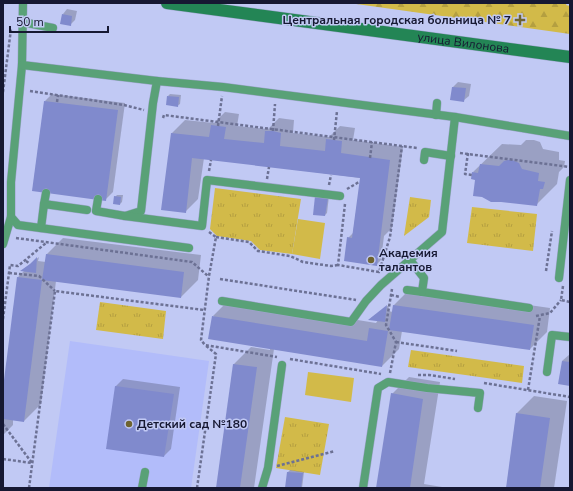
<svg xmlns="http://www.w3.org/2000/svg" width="573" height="491" font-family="'Nunito Sans',sans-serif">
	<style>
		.built { fill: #b2bcfa }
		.grass { fill: url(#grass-tufts) }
		.forest { fill: url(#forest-firs) }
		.garden { fill: #d2ba49 }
		.shadow { fill: #0003 }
		.building { fill: #808acd }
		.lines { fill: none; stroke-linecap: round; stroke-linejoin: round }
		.lane-casing { stroke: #9fa6cd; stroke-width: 9 }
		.secondary-casing { stroke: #9fa6cd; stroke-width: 13 }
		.path { stroke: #6c7194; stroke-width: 2.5; stroke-dasharray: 3 2; stroke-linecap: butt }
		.lane { stroke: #59a177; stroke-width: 8 }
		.secondary { stroke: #238555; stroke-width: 12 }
		.poi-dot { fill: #6e632f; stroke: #c1c9f4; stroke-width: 1.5 }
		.labels { text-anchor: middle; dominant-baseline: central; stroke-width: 3; stroke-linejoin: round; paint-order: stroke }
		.poi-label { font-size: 12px; font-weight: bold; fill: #161832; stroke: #c1c9f4; text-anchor: start }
		.street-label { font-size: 12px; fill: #161832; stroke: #c1c9f4 }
	</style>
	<defs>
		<pattern id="grass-tufts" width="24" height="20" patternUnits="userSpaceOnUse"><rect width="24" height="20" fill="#d2ba49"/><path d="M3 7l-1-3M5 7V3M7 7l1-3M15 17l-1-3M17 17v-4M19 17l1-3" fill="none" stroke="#b49f40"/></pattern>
		<pattern id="forest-firs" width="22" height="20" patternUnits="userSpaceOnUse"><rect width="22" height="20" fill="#d2ba49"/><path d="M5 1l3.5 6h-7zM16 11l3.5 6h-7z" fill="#b49f40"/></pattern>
	</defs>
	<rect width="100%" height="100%" fill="#c1c9f4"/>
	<polygon class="built" points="70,341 209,361 191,488 49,488"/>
	<g class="grass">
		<polygon points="215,188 301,199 292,254 260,250 251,241 217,236 210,229"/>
		<polygon points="410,197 431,200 429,217 404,236"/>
		<polygon points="472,207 537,214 533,251 467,243"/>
		<polygon points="100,302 166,311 163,339 96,330"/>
		<polygon points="411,350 524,366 522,383 408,367"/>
		<polygon points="285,417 329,424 320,475 276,468"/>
	</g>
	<polygon class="forest" points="349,3 567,3 566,5 570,6 570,34"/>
	<g class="garden">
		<polygon points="298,219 325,223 320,259 292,254"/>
		<polygon points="308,372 354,378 351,402 305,395"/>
	</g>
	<g class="shadow">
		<polygon points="67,9 77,11 75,20 70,25 63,14"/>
		<polygon points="458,82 471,84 469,96 464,100 452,99 453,87"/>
		<polygon points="52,94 125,103 113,192 106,199 45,101"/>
		<polygon points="170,94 181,95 180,104 177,106 168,96"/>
		<polygon points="225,112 239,114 237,126 268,129 279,118 286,119 294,120 293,133 329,137 340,126 355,128 353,140 403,147 392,228 384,236 381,260 376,265 348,238 353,233 361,178 204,158 198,199 185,212 162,209 172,133 185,120 214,123"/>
		<polygon points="526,140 534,140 540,142 543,149 559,152 559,160 565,161 564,167 559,172 557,184 536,205 476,179 473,172 502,144 521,145"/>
		<polygon points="117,195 123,195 122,202 120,204 115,197"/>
		<polygon points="329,196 327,213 325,215 314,214"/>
		<polygon points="63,238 201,255 198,280 181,297 56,281 41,404 24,421 13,419 13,425 3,435 3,396 18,277 24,271 24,269 39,257 38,261 46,262 46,255"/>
		<polygon points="411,288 550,308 547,332 530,349 402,331 399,349 382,366 274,349 254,488 217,488 234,364 251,347 270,350 270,348 213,316 230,299 376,323 378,320 371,318 389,305 388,311 393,312 394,305"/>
		<polygon points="570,354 570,385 562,361"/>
		<polygon points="409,377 440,382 424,484 448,488 377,488 392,394"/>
		<polygon points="123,379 180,387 171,449 164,456 107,448 116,386"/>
		<polygon points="534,396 567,401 554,488 507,488 517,413"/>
		<polygon points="290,470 304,472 302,488 286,488 288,472"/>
	</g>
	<g class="building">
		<polygon points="62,14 72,16 71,26 60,24"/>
		<polygon points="452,87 466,88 464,102 450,100"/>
		<polygon points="167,96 179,97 178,107 166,105"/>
		<polygon points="44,101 118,110 106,201 32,191"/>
		<polygon points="211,125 226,127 224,139 264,143 265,131 273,131 281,133 280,146 325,151 326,139 342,141 341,153 390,160 377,266 344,261 347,237 352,238 360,178 192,158 186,213 161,210 171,133 209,137"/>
		<polygon points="508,160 512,160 519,163 522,169 539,173 538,181 545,182 543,189 540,189 537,206 501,202 491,202 482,197 473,196 475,180 471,179 472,172 478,173 480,164 499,166 504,161"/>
		<polygon points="114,196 121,197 120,205 113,204"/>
		<polygon points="315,196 328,198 325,216 313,215"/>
		<polygon points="46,254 184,272 181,298 42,280"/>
		<polygon points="37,257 36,273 20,271 30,264"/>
		<polygon points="17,277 42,280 24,422 3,419 3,388"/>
		<polygon points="387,305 385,322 368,320"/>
		<polygon points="393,305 534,325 530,350 389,330"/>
		<polygon points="212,316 367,341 369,328 388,331 382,367 208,339"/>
		<polygon points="562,361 570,362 570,386 558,384"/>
		<polygon points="233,364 257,367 240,488 216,488"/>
		<polygon points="115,386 174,394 164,457 106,449"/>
		<polygon points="391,393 423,399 410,488 376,488"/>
		<polygon points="516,413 550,418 540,488 506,488"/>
		<polygon points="287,472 303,473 301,488 285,488"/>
	</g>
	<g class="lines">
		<g class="lane-casing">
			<g id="lane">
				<polyline points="23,3 22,65 11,182 11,217 18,225 189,248"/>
				<polyline points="22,22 53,28"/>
				<polyline points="22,65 157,81 223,87 455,117 570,136"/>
				<polyline points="436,115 437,103"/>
				<polyline points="424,160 425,152 451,156"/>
				<polyline points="98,199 96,211 125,216 141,211 153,103 157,81"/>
				<polyline points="44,204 46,193"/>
				<polyline points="125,216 202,226 207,180 340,196"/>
				<polyline points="41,228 44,204 87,210"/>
				<polyline points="3,244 11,217"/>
				<polyline points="410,260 424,278 422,292 529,308"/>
				<polyline points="559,278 570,180"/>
				<polyline points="407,290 422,292"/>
				<polyline points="222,301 351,322 366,301 381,285 442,232 455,117"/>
				<polyline points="547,372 552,335 570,337"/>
				<polyline points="142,488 145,472"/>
				<polyline points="262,488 268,468 282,365"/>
				<polyline points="363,488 378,388 388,382 427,388 480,393 478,408"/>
			</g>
		</g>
		<g class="secondary-casing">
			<g id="secondary">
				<path id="s1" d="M167,3L570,57"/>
			</g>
		</g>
		<g class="path">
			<polyline points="30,91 124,105 144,110"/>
			<polyline points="3,92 11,29"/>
			<polyline points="57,102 58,95"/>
			<polyline points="163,118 164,115 417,148"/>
			<polyline points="218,126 222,96"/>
			<polyline points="273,131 275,104"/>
			<polyline points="334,140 337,111"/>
			<polyline points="460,153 570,167"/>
			<polyline points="468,153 465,174 472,175"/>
			<polyline points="370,158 372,142"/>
			<polyline points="209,171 211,160"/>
			<polyline points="267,179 269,167"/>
			<polyline points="329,185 331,175"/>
			<polyline points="347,189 359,182"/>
			<polyline points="345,204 338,265 379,272 390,237 402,146"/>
			<polyline points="209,232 216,237 209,276 201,340 205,345 277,357"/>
			<polyline points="216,237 249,242 258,251 290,256 303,262 331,266 338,265"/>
			<polyline points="16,238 192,262 208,276"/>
			<polyline points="26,261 30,264"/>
			<polyline points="546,271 552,231"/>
			<polyline points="9,273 39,276 55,291"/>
			<polyline points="220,279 356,300"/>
			<polyline points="563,286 561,300 570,302"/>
			<polyline points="391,295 400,297"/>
			<polyline points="536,316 550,313 561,300"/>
			<polyline points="3,319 10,265 18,266 46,243"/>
			<polyline points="396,342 457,351"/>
			<polyline points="290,359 381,374"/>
			<polyline points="390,373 396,342 386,325 392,289"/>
			<polyline points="418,375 429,375 455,379"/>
			<polyline points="484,383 570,397"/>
			<polyline points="528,390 540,316"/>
			<polyline points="3,424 32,463"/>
			<polyline points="3,459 32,463"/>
			<polyline points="277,466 335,451"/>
			<polyline points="29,488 55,291 204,310"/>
			<polyline points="197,488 216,354 205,345"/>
		</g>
		<use href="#lane" class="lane"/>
		<use href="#secondary" class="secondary"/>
	</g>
	<g class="poi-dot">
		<path d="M518 14h4v4h4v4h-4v4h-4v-4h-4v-4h4z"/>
		<circle cx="371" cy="260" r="4"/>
		<circle cx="129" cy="424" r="4"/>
	</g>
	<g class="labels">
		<g class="poi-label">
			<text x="511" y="20" text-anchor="end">Центральная городская больница № 7</text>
			<text x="379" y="253">Академия<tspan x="379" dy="14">талантов</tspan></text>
			<text x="137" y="424">Детский сад №180</text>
		</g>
		<g class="street-label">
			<text stroke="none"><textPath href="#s1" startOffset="299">улица Вилонова</textPath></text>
		</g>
	</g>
	<rect width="573" height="491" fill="none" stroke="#161832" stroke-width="8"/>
	<path d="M10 26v6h98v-6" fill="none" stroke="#161832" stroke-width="2"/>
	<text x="16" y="26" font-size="12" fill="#161832" stroke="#c1c9f4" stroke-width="3" paint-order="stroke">50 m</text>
</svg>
